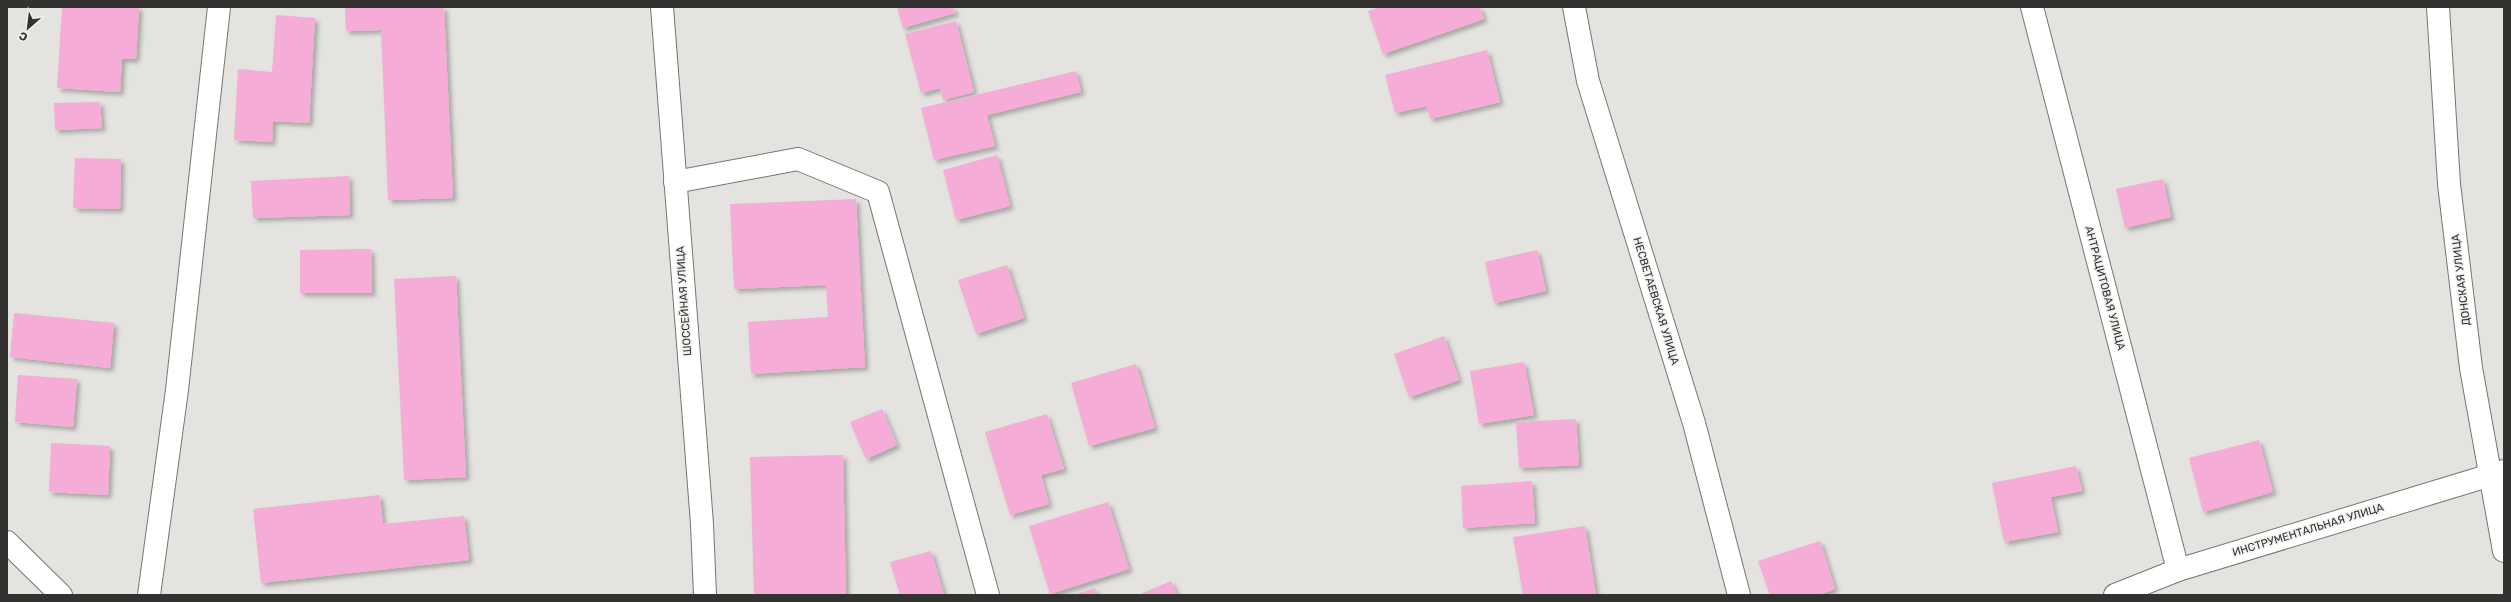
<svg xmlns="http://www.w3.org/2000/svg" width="2511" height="602" font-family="Rubik,sans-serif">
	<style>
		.building { fill: #f5acd6; filter: url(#shadow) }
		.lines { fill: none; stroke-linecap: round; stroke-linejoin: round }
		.lane-casing { stroke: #767572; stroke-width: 24 }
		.street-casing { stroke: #767572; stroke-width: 24 }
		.secondary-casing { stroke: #767572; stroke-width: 24 }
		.lane { stroke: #fff; stroke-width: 22 }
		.street { stroke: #fff; stroke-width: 22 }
		.secondary { stroke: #fff; stroke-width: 22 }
		.labels { text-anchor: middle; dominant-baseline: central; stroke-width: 3; stroke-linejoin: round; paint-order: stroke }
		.street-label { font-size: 11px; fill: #333231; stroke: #f1f0ed }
	</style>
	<defs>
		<filter id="shadow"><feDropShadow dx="3.5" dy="3.5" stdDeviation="2" flood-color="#0004"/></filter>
	</defs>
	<rect width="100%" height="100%" fill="#e4e3df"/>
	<g class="building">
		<polygon points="62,7 139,7 136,59 122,59 120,92 57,88"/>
		<polygon points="345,7 444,7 453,198 388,200 381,30 346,31"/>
		<polygon points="897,7 953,7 955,13 903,28"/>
		<polygon points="1380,7 1480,7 1484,19 1383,54 1368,11"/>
		<polygon points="276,15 315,18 309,123 273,121 272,142 234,140 238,69 272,72"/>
		<polygon points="956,21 974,92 943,100 940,88 921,93 905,34"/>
		<polygon points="1487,50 1500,102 1430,119 1427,106 1395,113 1385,75"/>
		<polygon points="1076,71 1081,92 987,115 995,146 934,160 921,108"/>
		<polygon points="100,102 102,128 55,130 54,103"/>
		<polygon points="997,155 1010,206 956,220 943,170"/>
		<polygon points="75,158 121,159 120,209 73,208"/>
		<polygon points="349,176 350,215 253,218 251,181"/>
		<polygon points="2163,179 2171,217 2125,228 2116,189"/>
		<polygon points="856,199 865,367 751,374 748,322 828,317 826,285 734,289 730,204"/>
		<polygon points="371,249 372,293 300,293 300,250"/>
		<polygon points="1537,250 1546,291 1494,303 1485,262"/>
		<polygon points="1007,265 1024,318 976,334 958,280"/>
		<polygon points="456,276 466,477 404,480 394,279"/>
		<polygon points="14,313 114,323 110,368 10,357"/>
		<polygon points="1444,336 1459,380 1409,397 1394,354"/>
		<polygon points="1524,362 1534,415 1479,424 1470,371"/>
		<polygon points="1136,364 1155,428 1089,446 1071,383"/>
		<polygon points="18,375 77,379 73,427 15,422"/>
		<polygon points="882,409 897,445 866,459 850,422"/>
		<polygon points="1047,414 1064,469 1041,475 1049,504 1010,515 985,432"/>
		<polygon points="1576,419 1579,465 1519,468 1516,422"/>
		<polygon points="2259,440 2273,492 2203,512 2189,458"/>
		<polygon points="51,443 110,446 108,495 49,492"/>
		<polygon points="843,455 846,595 754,595 750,457"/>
		<polygon points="2076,466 2082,491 2051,497 2058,532 2004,542 1992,483"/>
		<polygon points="1532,481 1535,523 1463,528 1461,486"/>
		<polygon points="380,495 383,524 464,516 469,560 261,583 253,509"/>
		<polygon points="1108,502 1129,569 1050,594 1029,526"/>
		<polygon points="1585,526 1596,595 1523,595 1513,537"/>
		<polygon points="1820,541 1835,589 1818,595 1770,595 1758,561"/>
		<polygon points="931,551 944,595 900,595 890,562"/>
		<polygon points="1171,581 1177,595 1138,595"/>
		<polygon points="1095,588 1097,595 1073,595"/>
	</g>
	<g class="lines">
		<g class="lane-casing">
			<polyline id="lane" points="149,595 177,390 219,7"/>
		</g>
		<g class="street-casing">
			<g id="street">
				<polyline points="1574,7 1588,81 1694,423 1739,595"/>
				<polyline points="2032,7 2178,570"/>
				<polyline points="2438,7 2449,184 2471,368 2504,551"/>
				<polyline points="675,182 798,159 878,192 988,595"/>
				<polyline points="7,542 61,595"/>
				<polyline points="2115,595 2178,570 2504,471"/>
			</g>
		</g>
		<g class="secondary-casing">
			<polyline id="secondary" points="662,7 702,524 705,595"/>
		</g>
		<use href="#lane" class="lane"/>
		<use href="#street" class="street"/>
		<use href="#secondary" class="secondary"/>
	</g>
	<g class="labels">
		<g class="street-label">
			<text transform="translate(2461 280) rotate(-97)">ДОНСКАЯ УЛИЦА</text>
			<text transform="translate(2105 288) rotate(75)">АНТРАЦИТОВАЯ УЛИЦА</text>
			<text transform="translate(684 301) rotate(-94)">ШОССЕЙНАЯ УЛИЦА</text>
			<text transform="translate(1656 301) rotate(73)">НЕСВЕТАЕВСКАЯ УЛИЦА</text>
			<text transform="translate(2308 530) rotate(-17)">ИНСТРУМЕНТАЛЬНАЯ УЛИЦА</text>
		</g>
	</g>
	<rect width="2511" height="602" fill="none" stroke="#333231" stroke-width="16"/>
	<g transform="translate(28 28) rotate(208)" stroke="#f1f0ed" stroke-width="3" paint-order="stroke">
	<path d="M0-3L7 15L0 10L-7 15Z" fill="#333231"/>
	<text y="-6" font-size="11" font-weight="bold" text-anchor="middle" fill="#333231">С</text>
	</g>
</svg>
